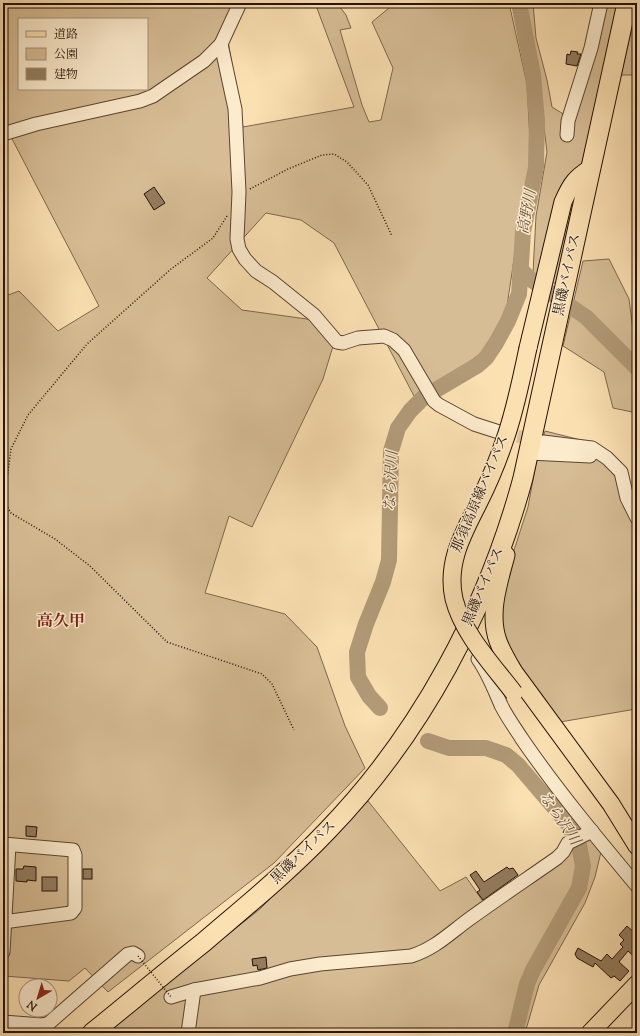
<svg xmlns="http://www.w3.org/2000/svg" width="640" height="1036" font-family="'Sorts Mill Goudy','Noto Serif JP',serif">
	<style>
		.green { fill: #d7bd95; stroke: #7e674d; fill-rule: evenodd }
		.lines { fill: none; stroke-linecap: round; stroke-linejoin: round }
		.river { stroke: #b29a77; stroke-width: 16 }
		.building { fill: #947d5f; stroke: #251105 }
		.minor-tunnel { stroke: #dbc198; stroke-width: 13; stroke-dasharray: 13 6; stroke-linecap: butt }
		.minor-casing { stroke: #5a4530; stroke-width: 15 }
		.major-casing { stroke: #251105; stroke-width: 19 }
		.highway-casing { stroke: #251105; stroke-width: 21 }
		.path { stroke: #251105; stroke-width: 1.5; stroke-dasharray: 1 2; stroke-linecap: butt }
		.minor { stroke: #fcebcd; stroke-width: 13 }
		.major { stroke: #fbe0b2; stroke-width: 17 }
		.highway { stroke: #fbe0b2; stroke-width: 19 }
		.major-bridge-casing { stroke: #251105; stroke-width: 19; stroke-linecap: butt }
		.path-bridge { stroke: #251105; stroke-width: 1.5; stroke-dasharray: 1 2; stroke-linecap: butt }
		.major-bridge { stroke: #fbe0b2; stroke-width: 17 }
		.labels { text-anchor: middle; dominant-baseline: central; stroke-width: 3; stroke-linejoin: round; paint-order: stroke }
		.street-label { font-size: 14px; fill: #251105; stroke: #fcebcd }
		.water-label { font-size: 15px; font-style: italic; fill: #644f38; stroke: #fcebcd }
		.quarter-label { font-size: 16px; font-weight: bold; fill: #7a1f14; stroke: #fcebcd }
	</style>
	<rect width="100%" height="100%" fill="#fbe0b2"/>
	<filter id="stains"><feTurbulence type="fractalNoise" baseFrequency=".005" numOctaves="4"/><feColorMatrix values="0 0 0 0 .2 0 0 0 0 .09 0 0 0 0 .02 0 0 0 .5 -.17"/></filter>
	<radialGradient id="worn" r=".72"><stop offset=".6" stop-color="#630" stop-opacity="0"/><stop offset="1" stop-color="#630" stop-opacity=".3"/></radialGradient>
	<g class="green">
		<path d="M3,3H247L228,41L243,127L354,107L315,3H337L346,15L351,28L340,30L362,105L369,122L381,120L393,68L372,22L389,8L391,3H509L527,84L531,160L519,225L506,313L482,352L458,371L414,396L334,243L301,220L266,213L207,278L242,310L314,320L334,343L323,379L252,527L229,516L205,593L285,614L317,647L345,726L365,768L274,863L108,992L85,968L69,981L4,976L6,961H3V297L19,291L58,331L99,306L10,135L3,138ZM19,19H147V89H19Z"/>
		<polygon points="526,3 533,3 536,38 547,80 552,107 573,120 597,3 619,3 556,284 533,273 536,216 547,152 539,88 529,44"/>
		<polygon points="636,10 637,17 637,75 621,75"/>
		<polygon points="609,259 629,299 635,345 637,353 637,413 613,408 604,372 563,346 583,261"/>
		<polygon points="545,431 593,443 622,465 637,504 637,709 636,709 560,722 510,655 500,623 504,581 528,507 537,458"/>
		<polygon points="368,801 440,891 466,877 484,903 557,851 566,837 584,826 601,852 595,877 585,903 539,985 525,1033 107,1033 148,998 260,909"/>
	</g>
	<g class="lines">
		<g class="river">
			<polyline points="520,269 530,279 586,317 637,368"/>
			<polyline points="380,708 369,696 358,677 357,652 366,624 383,582 389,560 391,451 398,428 410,411 424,397 478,365 486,358 496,343 508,321 519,294 523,232 536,167 537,121 533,75 519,3"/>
			<polyline points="428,741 449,748 486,748 506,755 518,765 553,806 568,824 579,845 583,866 579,888 533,970 527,984 515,1033"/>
		</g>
	</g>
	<g class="building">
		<polygon points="571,51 578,52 577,54 581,54 577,66 566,64 567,54 570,55"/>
		<polygon points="154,187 165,203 154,210 144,194"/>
		<polygon points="26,826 37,827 36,837 26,836"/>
		<polygon points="24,866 36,867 36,881 27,880 27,882 16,881 16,869 23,869"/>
		<polygon points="507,867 509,869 513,868 518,875 483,900 477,892 480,890 470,875 476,871 484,882"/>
		<rect x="83" y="869" width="9" height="10"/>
		<rect x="42" y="877" width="15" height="14"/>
		<polygon points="627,926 637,935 637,959 628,951 619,962 629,971 620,981 614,976 611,978 595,963 593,967 577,958 575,954 578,948 601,961 607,954 612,959 623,947 620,944 624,940 619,935"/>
		<polygon points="266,957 267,968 258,970 257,965 253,966 252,959"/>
	</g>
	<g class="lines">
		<polyline class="minor-tunnel" points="499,432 539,441"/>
		<g class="minor-casing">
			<g id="minor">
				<polyline points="221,44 235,109 239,192 237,239 239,249 245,259 256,271 273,282 314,315 337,342 343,343 358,338 384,336 393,340 404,350 434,401 439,405 474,424 499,432"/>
				<polyline points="3,134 36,124 140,101 153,96 166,87 204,61 221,44 240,3"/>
				<polyline points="567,135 568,121 591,48 601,3"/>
				<polyline points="543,442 592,448 607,458 621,472 627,498 637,518"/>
				<polyline points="529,453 590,456"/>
				<path d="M478,659C488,673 494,689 501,705C507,717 515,728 522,739C557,790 597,838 637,886"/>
				<polyline points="3,844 73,850 75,855 75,908 71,913 3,922"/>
				<polyline points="3,952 9,845"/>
				<path d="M171,997L194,990L260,978L290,969L320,964L411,956C434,949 449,934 468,920C497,899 527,879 557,858L563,852L568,843L592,831"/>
				<polyline points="3,1022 42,1025 49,1023 128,954 133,953 138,956"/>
				<polyline points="188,1033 194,990"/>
			</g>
		</g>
		<g class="major-casing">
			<g id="major">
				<path d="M528,348L563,202C571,184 575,178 591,168"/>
				<path d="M506,555C499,582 488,613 498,641C502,652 508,662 514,672L611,804L637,846"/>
				<polyline points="590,1033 637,984"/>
			</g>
		</g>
		<g class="highway-casing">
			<path id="highway" d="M92,1033C129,1003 166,972 204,942C246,906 289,871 327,831C421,734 488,608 523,478L627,3"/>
		</g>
		<g class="path">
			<polyline points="250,189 288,169 322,155 334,154 347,162 368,185 392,236"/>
			<polyline points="227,216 213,238 171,269 87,344 28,415 11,449 4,501 11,513 55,539 90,566 167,642 262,674 272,684 294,730"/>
		</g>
		<use href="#minor" class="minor"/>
		<use href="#major" class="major"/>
		<use href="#highway" class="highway"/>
		<g class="major-bridge-casing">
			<path id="major-bridge" d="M514,693C492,664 463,634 454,599C446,563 463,534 478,504C488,484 497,463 504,442C515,412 521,380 528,348"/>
		</g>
		<polyline class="path-bridge" points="138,956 171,997"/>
		<use href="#major-bridge" class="major-bridge"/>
	</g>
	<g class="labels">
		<g class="street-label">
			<text transform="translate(568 275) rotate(-78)">黒磯バイパス</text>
			<text transform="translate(481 494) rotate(-67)">那須高原線バイパス</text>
			<text transform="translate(484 587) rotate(-67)">黒磯バイパス</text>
			<text transform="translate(304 853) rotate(-44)">黒磯バイパス</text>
		</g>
		<g class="water-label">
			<text transform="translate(528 212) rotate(-80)">高野川</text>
			<text transform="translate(392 481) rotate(-87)">なら沢川</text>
			<text transform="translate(559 819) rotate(56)">なら沢川</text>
		</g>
		<g class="quarter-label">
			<text x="61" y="622">高久甲</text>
		</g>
	</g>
	<rect width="640" height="1036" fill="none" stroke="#fbe0b2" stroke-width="16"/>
	<rect x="4" y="4" width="632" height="1028" fill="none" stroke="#251105" stroke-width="2"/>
	<rect x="8" y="8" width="624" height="1020" fill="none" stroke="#251105"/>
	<rect x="18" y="18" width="130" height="72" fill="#fcebcd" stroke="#a6947d"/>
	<rect x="26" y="31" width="20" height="6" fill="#fbe0b2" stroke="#a6947d"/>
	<text x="54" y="38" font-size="12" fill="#251105">道路</text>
	<rect x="26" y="48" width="20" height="12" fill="#d7bd95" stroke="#a6947d"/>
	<text x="54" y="58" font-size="12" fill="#251105">公園</text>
	<rect x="26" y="68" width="20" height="12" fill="#947d5f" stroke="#a6947d"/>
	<text x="54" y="78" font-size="12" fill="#251105">建物</text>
	<g transform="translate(38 998) rotate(218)"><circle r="19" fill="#fcebcd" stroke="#a6947d"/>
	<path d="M0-3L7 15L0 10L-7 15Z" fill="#8f2418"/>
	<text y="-6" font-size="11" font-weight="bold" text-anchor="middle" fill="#251105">N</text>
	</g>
	<rect width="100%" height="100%" filter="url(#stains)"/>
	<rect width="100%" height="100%" fill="url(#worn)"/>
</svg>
